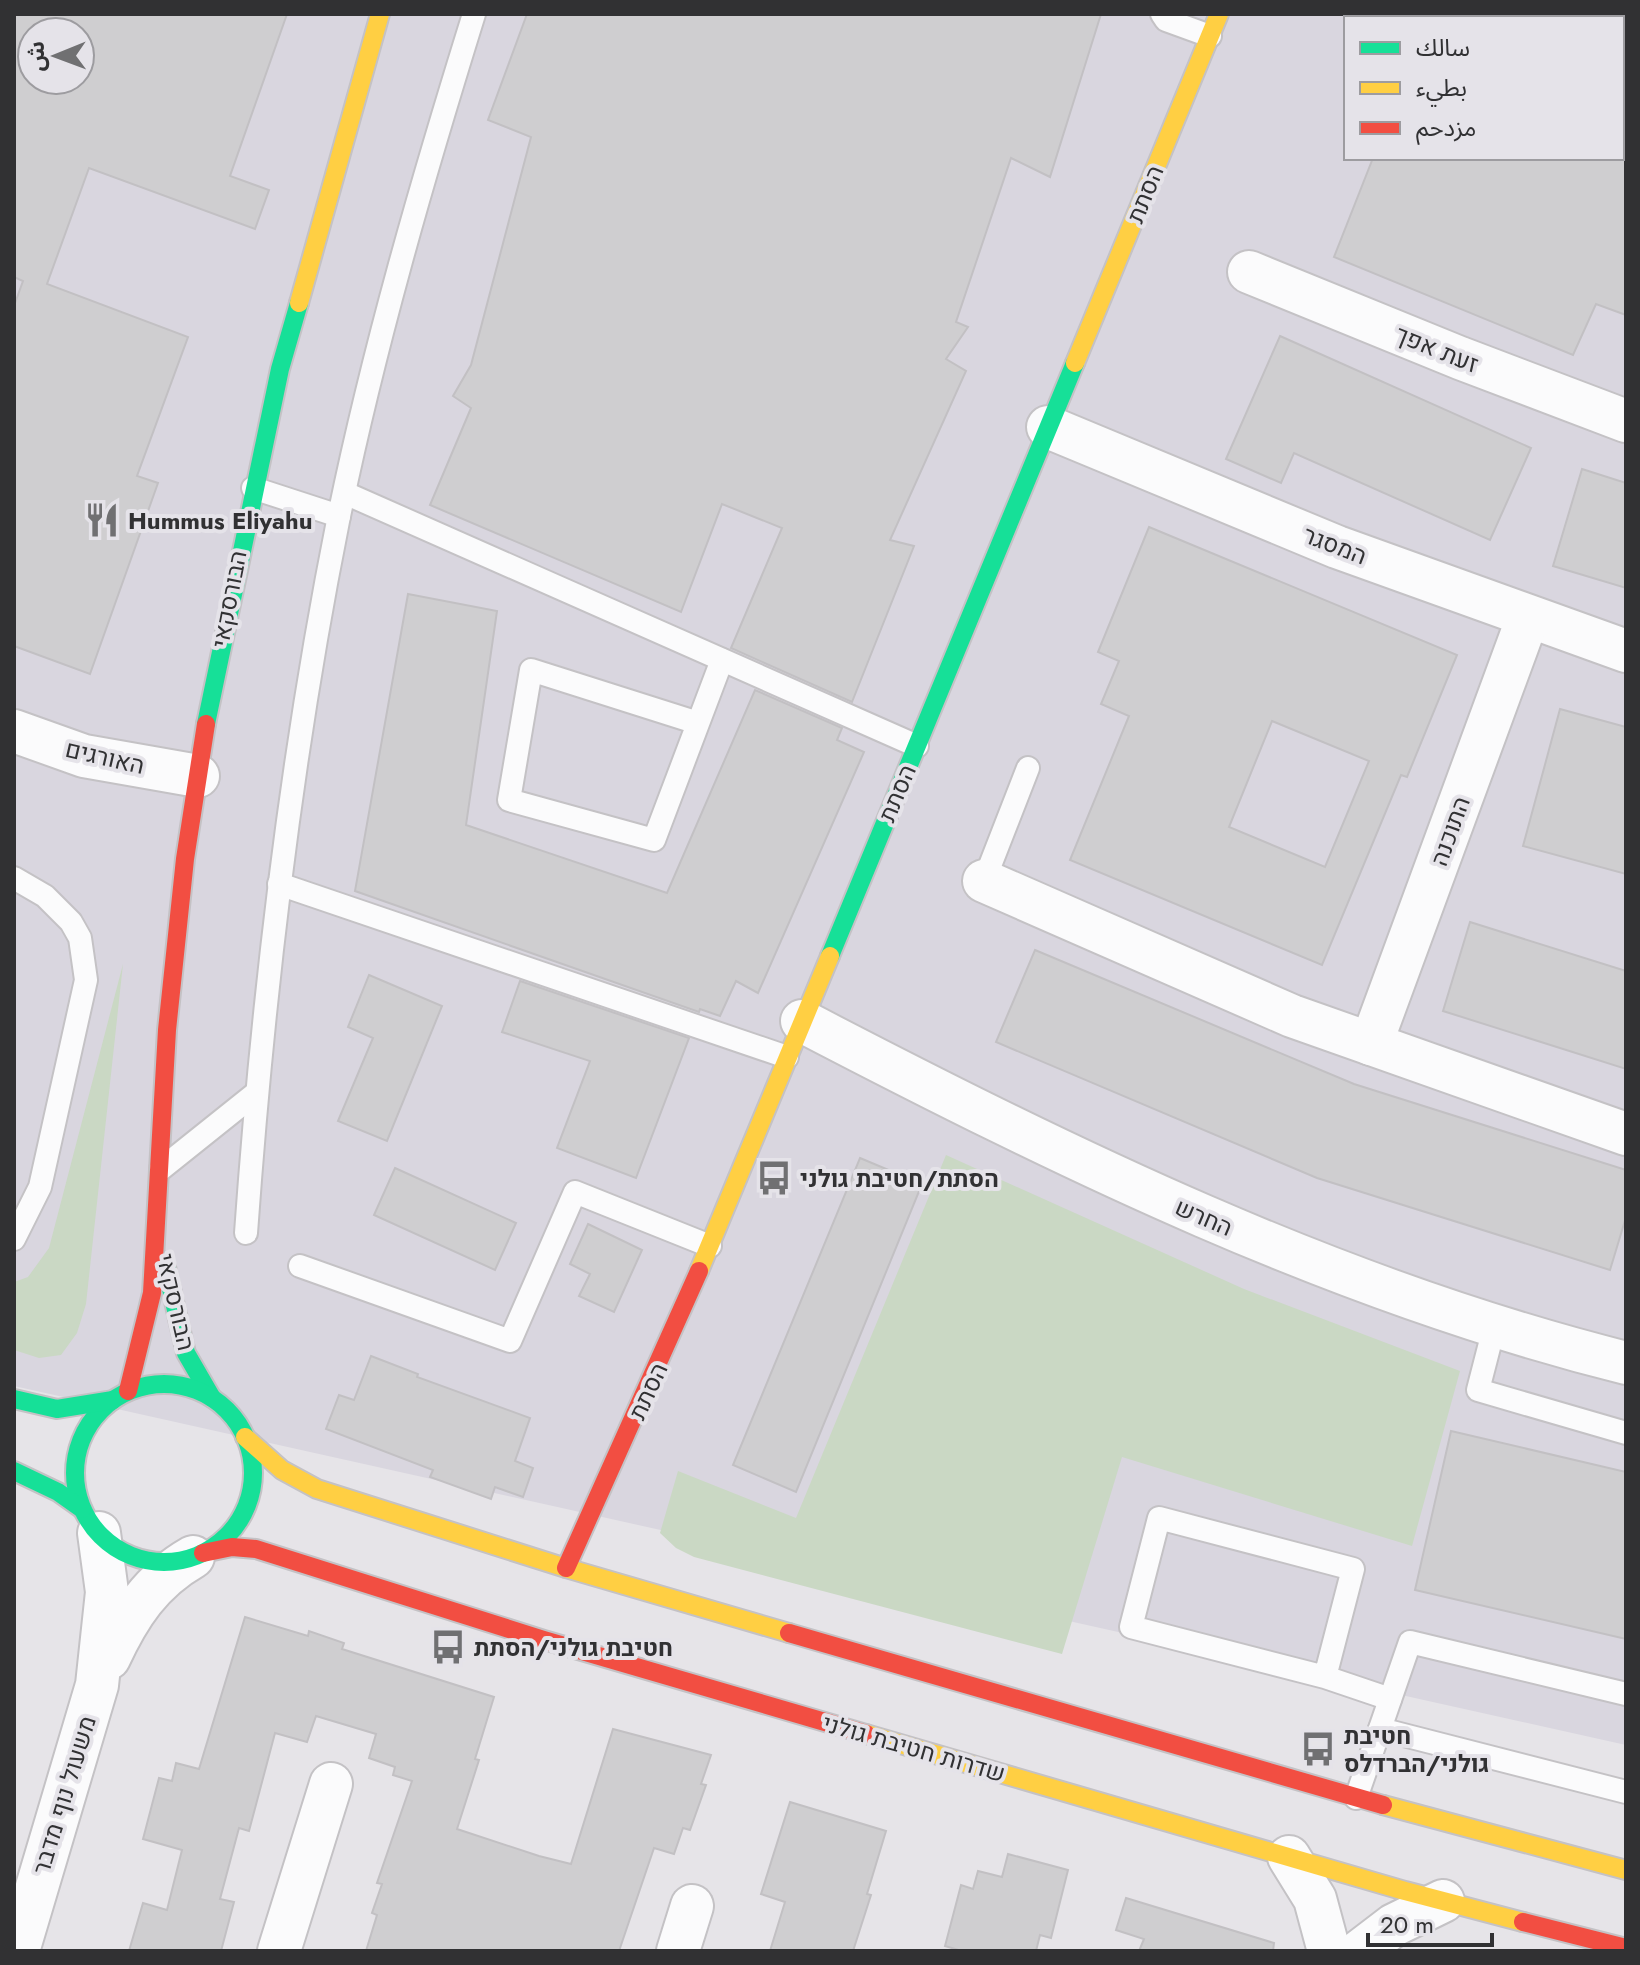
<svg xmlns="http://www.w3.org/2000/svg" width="1640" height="1965" font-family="Jost,'Noto Sans Arabic',Heebo,sans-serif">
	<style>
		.built { fill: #d9d6df; fill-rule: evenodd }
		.green { fill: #cad8c4 }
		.building { fill: #cfced0; stroke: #c2c0c3; stroke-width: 2; fill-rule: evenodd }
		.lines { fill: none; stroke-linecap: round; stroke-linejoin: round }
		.lane-casing { stroke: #c4c2c5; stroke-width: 26 }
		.street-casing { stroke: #c4c2c5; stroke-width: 46 }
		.fast-casing { stroke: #c4c2c5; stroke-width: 22 }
		.slow-casing { stroke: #c4c2c5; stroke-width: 22 }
		.jam-casing { stroke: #c4c2c5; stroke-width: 22 }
		.lane { stroke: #fbfbfc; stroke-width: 22 }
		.street { stroke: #fbfbfc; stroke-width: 42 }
		.fast { stroke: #16e098; stroke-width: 18 }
		.slow { stroke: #ffcf43; stroke-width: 18 }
		.jam { stroke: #f24e42; stroke-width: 18 }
		.labels { text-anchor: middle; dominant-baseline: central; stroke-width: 8; stroke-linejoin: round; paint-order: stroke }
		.street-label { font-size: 24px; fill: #313133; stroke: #e5e3e9 }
		.poi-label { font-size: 24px; font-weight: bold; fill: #313133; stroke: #e5e3e9; text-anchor: start }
	</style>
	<rect width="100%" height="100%" fill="#e6e4e8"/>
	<path class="built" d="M14,14H1626V1745L14,1386ZM1346,18H1622V158H1346ZM32,32H80V80H32Z"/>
	<g class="green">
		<polygon points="123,964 86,1304 77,1333 61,1355 39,1358 14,1350 14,1282 28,1277 49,1248"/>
		<polygon points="946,1155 1244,1289 1460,1371 1412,1546 1122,1457 1062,1654 694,1557 676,1548 660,1533 678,1471 796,1518"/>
	</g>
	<g class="building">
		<path d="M14,14H287L230,176L269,190L255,229L89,168L47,284L188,337L137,476L158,483L90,674L14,646V306L23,281L14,277ZM32,32H80V80H32Z"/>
		<polygon points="527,14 1101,14 1050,177 1011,158 956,322 968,327 946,359 966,371 890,540 914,546 852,702 731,648 782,528 722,504 681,612 430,505 471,408 453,396 471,365 531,137 488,120"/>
		<polygon points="1373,158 1626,158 1626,315 1596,304 1573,355 1334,257"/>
		<polygon points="1280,336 1531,448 1490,540 1294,453 1281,483 1226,459"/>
		<polygon points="1582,469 1626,483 1626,588 1553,566"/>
		<path d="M1149,527L1457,655L1407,777L1401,775L1322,965L1070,860L1129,716L1101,704L1119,661L1098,652ZM1272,721L1369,761L1325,867L1229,827Z"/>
		<polygon points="408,594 497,611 466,825 667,893 755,690 842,728 837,740 864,752 758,993 736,981 720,1016 700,1009 699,1012 355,891"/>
		<polygon points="1560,709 1626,727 1626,874 1523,846"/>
		<polygon points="1470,922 1626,971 1626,1069 1443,1011"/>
		<polygon points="1035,950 1354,1084 1626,1170 1626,1217 1610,1270 1317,1178 996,1042"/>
		<polygon points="369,975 442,1006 387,1141 338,1121 373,1038 348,1027"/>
		<polygon points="520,981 689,1038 636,1178 557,1148 590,1061 502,1032"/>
		<polygon points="860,1158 922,1184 796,1492 733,1465"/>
		<polygon points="395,1168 516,1223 495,1270 374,1215"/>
		<polygon points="588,1224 642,1250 614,1312 579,1296 590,1274 570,1264"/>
		<polygon points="371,1356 418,1374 417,1377 530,1418 515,1461 533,1468 523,1497 495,1487 491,1499 430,1477 433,1470 326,1429 339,1395 354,1400"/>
		<polygon points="1451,1431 1626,1472 1626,1639 1415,1590"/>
		<polygon points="245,1617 308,1636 309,1631 344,1643 342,1649 494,1697 475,1759 479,1760 457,1829 539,1856 571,1864 613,1729 711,1755 701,1784 706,1785 690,1830 683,1828 674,1854 654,1848 619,1951 366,1951 377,1915 372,1913 382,1884 377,1883 412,1781 393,1775 395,1767 369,1758 376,1734 316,1716 307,1742 275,1733 249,1831 239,1828 220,1899 234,1902 221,1951 129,1951 143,1903 167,1910 182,1850 143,1839 159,1778 172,1781 176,1763 199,1769"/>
		<polygon points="790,1802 886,1831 867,1894 871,1895 853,1951 770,1951 785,1902 761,1894"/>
		<polygon points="1008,1854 1068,1870 1051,1938 1040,1935 1036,1951 962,1951 945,1946 961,1885 973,1889 978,1871 1002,1877"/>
		<polygon points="1126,1898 1274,1943 1273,1951 1139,1951 1144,1939 1116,1930"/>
	</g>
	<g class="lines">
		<g class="lane-casing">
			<g id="lane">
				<polyline points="1162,14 1166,20 1210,36"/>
				<polyline points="253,488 339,516"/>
				<polyline points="345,493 917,746"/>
				<polyline points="698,723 531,670 509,800 654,840 722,660"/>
				<polyline points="14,878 45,896 71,922 80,938 86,980 40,1187 14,1239"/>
				<polyline points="984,881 1028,768"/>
				<polyline points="279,884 787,1057"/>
				<polyline points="161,1169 256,1093"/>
				<path d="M246,1233C263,994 291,756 338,521C373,350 422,181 474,14"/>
				<polyline points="300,1266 510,1341 575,1192 710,1246"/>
				<polyline points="1495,1324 1478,1390 1626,1433"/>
				<polyline points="1325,1677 1353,1569 1159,1518 1131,1627 1325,1677 1390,1699"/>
				<polyline points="1380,1729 1626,1792"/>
				<polyline points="1356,1798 1410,1642 1626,1694"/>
			</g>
		</g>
		<g class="street-casing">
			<g id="street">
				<polyline points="1574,14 1584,18"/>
				<polyline points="1622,34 1626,36"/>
				<polyline points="1249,272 1460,358 1626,421"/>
				<polyline points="1048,427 1337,547 1626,651"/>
				<polyline points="14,731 84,756 198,776"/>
				<polyline points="984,881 1292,1016 1626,1134"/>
				<path d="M802,1021C1067,1159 1335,1290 1626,1363"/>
				<polyline points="1371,1044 1528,617"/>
				<path d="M109,1658C129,1615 151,1581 193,1557"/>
				<polyline points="1289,1857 1315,1899 1329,1951"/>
				<polyline points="18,1951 97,1685 107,1592 99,1533"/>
				<polyline points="279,1951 331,1784"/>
				<polyline points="678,1951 692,1906"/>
				<polyline points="1360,1951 1394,1925 1443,1901"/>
			</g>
		</g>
		<g class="fast-casing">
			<g id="fast">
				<polyline points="206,724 280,369 299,303"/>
				<polyline points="830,956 1075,363"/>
				<polyline points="166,1267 186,1353 212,1398"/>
				<circle cx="164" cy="1473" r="89"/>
				<polyline points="14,1399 57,1409 113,1400"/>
				<polyline points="14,1471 58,1492 82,1509"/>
			</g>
		</g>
		<g class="slow-casing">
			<g id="slow">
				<polyline points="299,303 380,14"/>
				<polyline points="1075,363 1219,14"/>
				<polyline points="699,1271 830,956"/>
				<polyline points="245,1437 282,1470 317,1489 566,1568 789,1633"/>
				<polyline points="866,1734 1405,1891 1523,1922"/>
				<polyline points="1383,1805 1626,1870"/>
			</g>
		</g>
		<g class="jam-casing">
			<g id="jam">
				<polyline points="128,1391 152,1293 167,1030 185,859 206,724"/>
				<polyline points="203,1553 232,1547 256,1549 544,1640 866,1734"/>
				<polyline points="566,1568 699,1271"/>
				<polyline points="789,1633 1383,1805"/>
				<polyline points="1523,1922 1626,1948"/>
			</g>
		</g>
		<use href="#lane" class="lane"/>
		<use href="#street" class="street"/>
		<use href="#fast" class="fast"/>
		<use href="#slow" class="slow"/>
		<use href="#jam" class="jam"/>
	</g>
	<defs>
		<g id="restaurant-bare" transform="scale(2.76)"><path d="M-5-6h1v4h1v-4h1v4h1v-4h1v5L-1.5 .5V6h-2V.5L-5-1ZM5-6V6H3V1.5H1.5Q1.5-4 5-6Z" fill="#707072" stroke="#e5e3e9" stroke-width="2.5" paint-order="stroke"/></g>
		<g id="bus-bare" transform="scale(2.76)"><path d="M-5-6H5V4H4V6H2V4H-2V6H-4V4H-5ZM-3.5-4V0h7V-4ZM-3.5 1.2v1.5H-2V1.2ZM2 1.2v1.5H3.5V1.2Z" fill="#707072" stroke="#e5e3e9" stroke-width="2.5" paint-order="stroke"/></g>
	</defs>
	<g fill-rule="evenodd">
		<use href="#restaurant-bare" x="102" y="520"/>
		<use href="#bus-bare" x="774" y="1178"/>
		<use href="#bus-bare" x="448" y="1647"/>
		<use href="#bus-bare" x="1318" y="1749"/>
	</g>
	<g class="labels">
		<g class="street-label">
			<text transform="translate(1145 194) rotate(-68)">הסתת</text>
			<text transform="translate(1437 349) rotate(22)">זעת אפך</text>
			<text transform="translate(1335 545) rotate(21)">המסגר</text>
			<text transform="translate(229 599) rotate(-79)">הבורסקאי</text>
			<text transform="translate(105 757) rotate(13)">האורגים</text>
			<text transform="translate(897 793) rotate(-67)">הסתת</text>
			<text transform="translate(1450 831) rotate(-70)">התוכנה</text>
			<text transform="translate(1204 1217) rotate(23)">החרש</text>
			<text transform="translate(176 1302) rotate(77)">הבורסקאי</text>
			<text transform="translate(648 1391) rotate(-65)">הסתת</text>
			<text transform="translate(914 1748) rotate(16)">שדרות חטיבת גולני</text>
			<text transform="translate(64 1795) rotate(-73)">משעול נוף מדבר</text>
		</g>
		<g class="poi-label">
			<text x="128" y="520">Hummus Eliyahu</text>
			<text x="800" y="1178">הסתת/חטיבת גולני</text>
			<text x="474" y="1647">חטיבת גולני/הסתת</text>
			<text x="1344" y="1735">חטיבת<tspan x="1344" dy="28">גולני/הברדלס</tspan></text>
		</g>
	</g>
	<rect width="1640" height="1965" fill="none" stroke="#313133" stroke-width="32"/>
	<rect x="1344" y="16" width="280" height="144" fill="#e5e3e9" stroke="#9d9ca0" stroke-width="2"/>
	<rect x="1360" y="42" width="40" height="12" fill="#16e098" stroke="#9d9ca0" stroke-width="2"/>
	<text x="1416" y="56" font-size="24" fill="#313133">سالك</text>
	<rect x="1360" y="82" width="40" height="12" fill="#ffcf43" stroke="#9d9ca0" stroke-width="2"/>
	<text x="1416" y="96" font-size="24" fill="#313133">بطيء</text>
	<rect x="1360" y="122" width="40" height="12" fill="#f24e42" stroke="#9d9ca0" stroke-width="2"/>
	<text x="1416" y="136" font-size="24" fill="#313133">مزدحم</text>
	<g transform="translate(56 56) rotate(269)"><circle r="38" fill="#e5e3e9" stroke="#9d9ca0" stroke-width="2"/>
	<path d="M0-6L14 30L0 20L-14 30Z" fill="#707072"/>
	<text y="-12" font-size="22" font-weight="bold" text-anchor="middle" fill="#313133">ش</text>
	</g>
	<path d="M1368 1933v12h124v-12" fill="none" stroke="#313133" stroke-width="4"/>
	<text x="1380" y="1933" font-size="24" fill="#313133" stroke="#e5e3e9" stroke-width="6" paint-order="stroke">20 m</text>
</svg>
